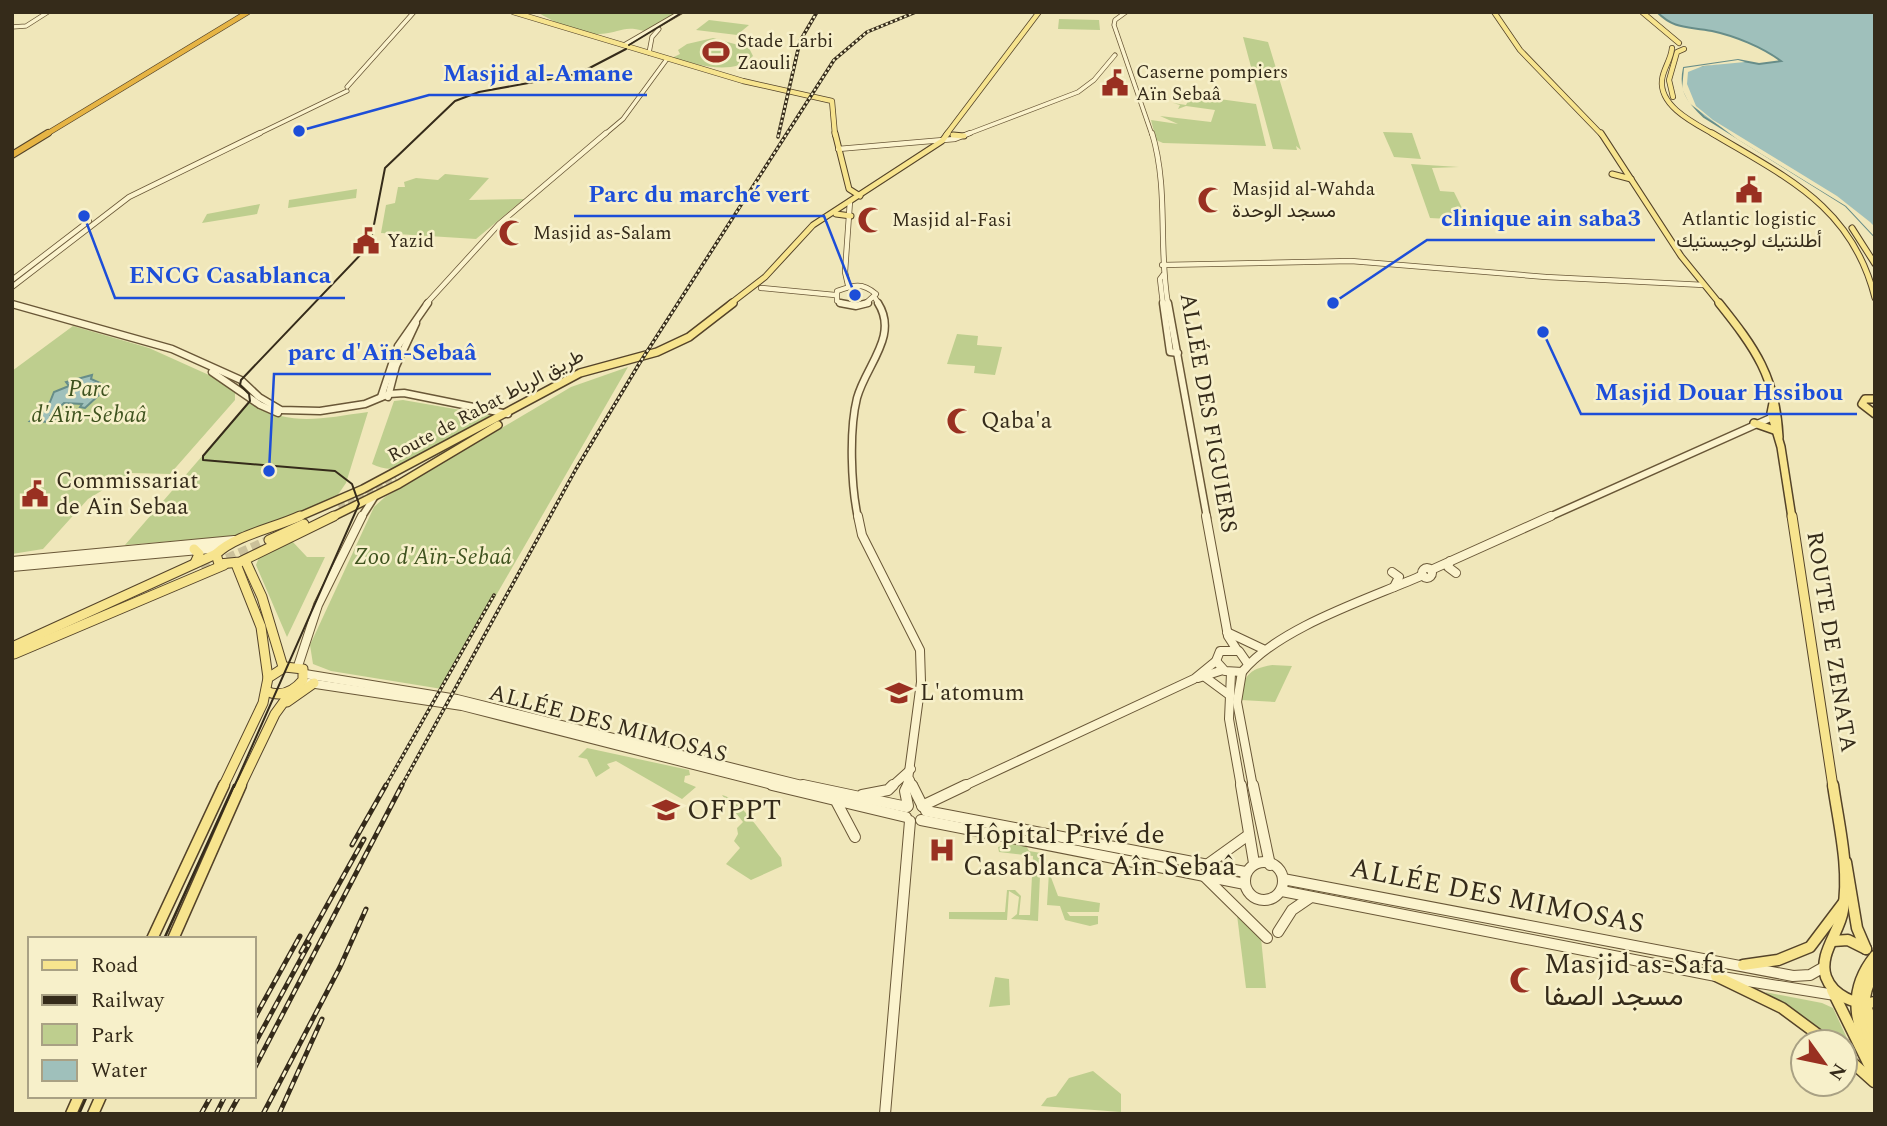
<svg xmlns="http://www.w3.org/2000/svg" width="1887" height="1126" font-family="Spectral,Vazirmatn,serif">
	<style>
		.green { fill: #bece8e }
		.water { fill: #9fc0bb; stroke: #678d89; stroke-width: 2 }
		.pier { fill: #f0e7ba }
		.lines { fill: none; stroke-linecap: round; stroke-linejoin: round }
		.primary-tunnel-far1 { stroke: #cbc19a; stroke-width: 7; stroke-dasharray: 7 3.5; stroke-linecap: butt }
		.primary-tunnel { stroke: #cbc19a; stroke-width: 9; stroke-dasharray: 9 4.5; stroke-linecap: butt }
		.secondary-far4-casing { stroke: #695737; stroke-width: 5 }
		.secondary-far3-casing { stroke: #695737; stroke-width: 6 }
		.secondary-far2-casing { stroke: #695737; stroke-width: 9 }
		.secondary-far1-casing { stroke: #695737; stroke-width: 10 }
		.secondary-casing { stroke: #695737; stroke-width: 12 }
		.primary-far4-casing { stroke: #544329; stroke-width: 6 }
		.primary-far3-casing { stroke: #544329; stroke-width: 7 }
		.primary-far2-casing { stroke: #544329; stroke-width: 10 }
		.primary-far1-casing { stroke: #544329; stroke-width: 11 }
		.primary-casing { stroke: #544329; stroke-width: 13 }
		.highway-far1-casing { stroke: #544329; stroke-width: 6 }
		.highway-casing { stroke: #544329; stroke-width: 8 }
		.secondary-far4 { stroke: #fbf3cd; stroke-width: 3.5 }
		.secondary-far3 { stroke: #fbf3cd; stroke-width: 4.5 }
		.secondary-far2 { stroke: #fbf3cd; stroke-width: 6 }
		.secondary-far1 { stroke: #fbf3cd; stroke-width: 8 }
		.secondary { stroke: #fbf3cd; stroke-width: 10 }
		.primary-far4 { stroke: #f7e48e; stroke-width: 4.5 }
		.primary-far3 { stroke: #f7e48e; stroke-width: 5 }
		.primary-far2 { stroke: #f7e48e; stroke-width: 7 }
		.primary-far1 { stroke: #f7e48e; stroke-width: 9 }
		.primary { stroke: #f7e48e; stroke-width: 10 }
		.highway-far1 { stroke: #e6b444; stroke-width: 4.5 }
		.highway { stroke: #e6b444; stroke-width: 6 }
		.tram-far1 { stroke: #352b1a; stroke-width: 2 }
		.tram { stroke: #352b1a; stroke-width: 2.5 }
		.rail-far1-casing { stroke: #352b1a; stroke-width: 3.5 }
		.rail-casing { stroke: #352b1a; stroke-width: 5 }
		.rail-far1 { stroke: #f7f0ca; stroke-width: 2; stroke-dasharray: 2.5; stroke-linecap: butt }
		.rail { stroke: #f7f0ca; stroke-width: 2.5; stroke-dasharray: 7; stroke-linecap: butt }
		.labels { text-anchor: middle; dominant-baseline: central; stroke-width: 5; stroke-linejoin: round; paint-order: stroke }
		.far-poi-label { font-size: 19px; fill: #352b1a; stroke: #f7f0ca; text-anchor: start }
		.far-street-label { font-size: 19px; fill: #352b1a; stroke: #f7f0ca }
		.park-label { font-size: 23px; font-style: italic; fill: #3f531f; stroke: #f7f0ca }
		.street-label { font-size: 23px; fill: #352b1a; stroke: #f7f0ca }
		.poi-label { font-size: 23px; fill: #352b1a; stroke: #f7f0ca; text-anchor: start }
		.near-poi-label { font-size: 28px; fill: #352b1a; stroke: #f7f0ca; text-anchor: start }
		.near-street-label { font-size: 28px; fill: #352b1a; stroke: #f7f0ca }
		.leader { fill: none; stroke: #1d4ed8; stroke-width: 2.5 }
		.callout-dot { fill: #1d4ed8; stroke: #f7f0ca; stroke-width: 2.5 }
		.callout-label { font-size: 24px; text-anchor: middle; font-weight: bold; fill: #1d4ed8; stroke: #f7f0ca; stroke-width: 5; stroke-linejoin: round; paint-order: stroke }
	</style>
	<rect width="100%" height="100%" fill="#f0e7ba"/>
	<g class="green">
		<path d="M537,12H679L644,31C622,25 621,33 600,34C580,35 554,22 537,12Z"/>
		<polygon points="1059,19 1099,20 1100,30 1058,29"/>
		<polygon points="709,20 749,25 737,35 696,30"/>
		<polygon points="1243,37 1268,42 1301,150 1296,146 1297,150 1273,149"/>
		<path d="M713,38L749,48L753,56C733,77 696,64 672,58L680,54L678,50L687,44Z"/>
		<polygon points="1175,93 1256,104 1266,146 1163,143 1156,140 1151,120 1178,124 1160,116 1211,122 1215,110 1186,106 1178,109 1180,105 1173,103 1186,105 1188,101 1171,98 1173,94 1196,98"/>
		<polygon points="1383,132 1412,133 1421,159 1394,157"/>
		<polygon points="1411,164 1459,167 1432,168 1440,191 1454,192 1468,220 1430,218"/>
		<polygon points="445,174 489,178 469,200 524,199 476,239 381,233 386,205 395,203 398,187 405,187 404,182 416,178 438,180"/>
		<polygon points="357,189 356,198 288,208 289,200"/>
		<polygon points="260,204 257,214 202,223 207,214"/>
		<polygon points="73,326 149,348 229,384 235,392 235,400 170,474 131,473 88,499 43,549 12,554 12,371"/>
		<polygon points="957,334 978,336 977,345 1002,347 995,375 974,373 975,366 947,364"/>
		<polygon points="628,367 442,689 331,671 313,664 310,645 374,507 385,497 571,387"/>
		<path d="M403,400L501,417C471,435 407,484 372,464L394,401Z"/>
		<path d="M249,402C290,428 322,418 368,412L346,483L335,499L246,535L125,545Z"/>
		<polygon points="291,540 307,557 325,557 287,637 256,565 260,555"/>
		<path d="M1272,665L1292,666L1275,702L1241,700C1243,676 1248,669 1272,665Z"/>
		<polygon points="587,748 689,770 690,775 685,776 684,782 696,787 682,799 616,761 607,764 610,768 596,777 587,759 578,757"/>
		<path d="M722,795C741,799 767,841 781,858L782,866L751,880L726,864L740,848L734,841L738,834L737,828L743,822Z"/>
		<polygon points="1009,844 1025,844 1029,851 1041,853 1038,921 1011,919 1017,914 1019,897 1009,891 1007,920 949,919 949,912 1005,912 1007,890 1015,890 1021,896 1019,915 1030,915 1033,856 999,852 998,847"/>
		<polygon points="1049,872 1058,896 1100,903 1099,912 1067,912 1070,916 1098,916 1098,924 1090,926 1065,920 1060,906 1047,905"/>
		<polygon points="1237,915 1261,938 1266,988 1246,988"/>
		<polygon points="995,977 1009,979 1010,1005 989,1007"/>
		<polygon points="1765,992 1822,1003 1833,1008 1858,1062 1845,1051 1845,1042 1834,1042"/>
		<polygon points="1093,1071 1121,1094 1121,1112 1041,1106 1047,1098 1056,1096 1069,1078"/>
	</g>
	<g class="water">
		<path d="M1657,12H1875V237L1846,206L1704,117C1688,102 1679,90 1684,68L1738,60L1759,64L1781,61C1762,47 1735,36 1712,31C1687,26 1675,30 1657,12Z"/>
		<polygon points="92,375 91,379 100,383 96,391 100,394 85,408 80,407 82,404 64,403 51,415 58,416 51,422 30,421 50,402 54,392 69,386 66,382"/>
	</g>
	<polygon class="pier" points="1738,60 1745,62 1703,66 1688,72 1687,84 1696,106 1713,120 1837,196 1870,222 1875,227 1875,237 1846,206 1737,139 1689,103 1682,89 1684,68"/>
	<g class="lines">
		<polyline class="primary-tunnel-far1" points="339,508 397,480"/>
		<polyline class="primary-tunnel" points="202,569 269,540"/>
		<g class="secondary-far4-casing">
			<g id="secondary-far4">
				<polyline points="1126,12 1115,20 1114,25 1152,135"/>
				<polyline points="12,27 26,26 48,12"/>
				<polyline points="624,45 681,12"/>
				<polyline points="649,53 652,37 659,29"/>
				<polyline points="347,87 414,12"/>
				<polyline points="256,135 347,91"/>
				<polyline points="604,135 623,119 667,59"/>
				<polyline points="965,135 1078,92 1094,80 1115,55"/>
			</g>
		</g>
		<g class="secondary-far3-casing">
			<g id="secondary-far3">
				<path d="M1152,133C1169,189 1158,248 1168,304"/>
				<polyline points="838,149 955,139 970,133"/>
				<polyline points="1162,265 1351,261 1546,277 1704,285"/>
				<polyline points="1163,275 1160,279 1163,304"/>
				<polyline points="12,280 89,221"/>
				<polyline points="848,285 845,272 850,201"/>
				<polyline points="12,287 129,197 260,133"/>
				<polyline points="761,288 835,295"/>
				<polyline points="875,298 879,304"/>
				<polyline points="426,304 499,224 606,133"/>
				<path d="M844,304L837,301V291C854,285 862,282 876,294L865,304"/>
			</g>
		</g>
		<g class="secondary-far2-casing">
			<g id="secondary-far2">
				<polyline points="840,303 856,306 868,303"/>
				<polyline points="1163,303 1170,352 1178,353"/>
				<polyline points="1168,303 1207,518"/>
				<polyline points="12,304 172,349 241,380 259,397 281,410 320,411 365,404 389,394 404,393 508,414"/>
				<polyline points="212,372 260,405 278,413"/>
				<polyline points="381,397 398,346 428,303"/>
				<polyline points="388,397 396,366 416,323"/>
				<polyline points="361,518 375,496"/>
				<path d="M858,518C851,486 849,430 857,398C866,365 899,336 878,303"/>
				<polyline points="1547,518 1775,416"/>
			</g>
		</g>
		<g class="secondary-far1-casing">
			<g id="secondary-far1">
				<polyline points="858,516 862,535 920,650 921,682 907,787"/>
				<polyline points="1206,516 1228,636 1237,650"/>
				<polyline points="12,561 234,540"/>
				<polyline points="1450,561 1448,567 1456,573"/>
				<polyline points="12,567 221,548"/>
				<circle cx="1427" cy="573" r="5"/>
				<polyline points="1431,570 1551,516"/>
				<polyline points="1392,572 1399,577 1394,587"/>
				<polyline points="1227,632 1263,649"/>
				<path d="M1216,661L1225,671L1242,672C1279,627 1369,599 1423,575"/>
				<polyline points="298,666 318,605 362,516"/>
				<polyline points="1242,672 1237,702 1253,787"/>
				<polyline points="1231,673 1229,719 1241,787"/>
				<polyline points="305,674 457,699 810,787"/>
				<polyline points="1205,677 1228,694"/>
				<polyline points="1198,678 1223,670"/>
				<polyline points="309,683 462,706 780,787"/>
				<polyline points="910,780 912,787"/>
				<polyline points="891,787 911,769"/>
				<polyline points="962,787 1194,679 1216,661 1220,651 1239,651 1248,664"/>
			</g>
		</g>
		<g class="secondary-casing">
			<g id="secondary">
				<polyline points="772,785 906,817"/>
				<polyline points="803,785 907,807"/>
				<polyline points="908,785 905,791 908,806"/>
				<polyline points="912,785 923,807"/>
				<polyline points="1241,785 1254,863"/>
				<polyline points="1253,785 1270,865"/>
				<polyline points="862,795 888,790 893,785"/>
				<polyline points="837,803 855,837"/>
				<polyline points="922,806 966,785"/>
				<polyline points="926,811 1245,872"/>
				<polyline points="921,820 1245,884"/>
				<circle cx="1264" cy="881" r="19"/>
				<polyline points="1208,864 1247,836"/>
				<polyline points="1205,877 1267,938"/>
				<polyline points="1283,879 1793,976 1810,975 1824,967"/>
				<polyline points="1282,891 1716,976 1835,995"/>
				<polyline points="1278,932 1292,910 1311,897"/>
				<polyline points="885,1114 910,821"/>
			</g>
		</g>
		<g class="primary-far4-casing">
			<g id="primary-far4">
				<polyline points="513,12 743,81 832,101 835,135"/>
				<polyline points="1494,12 1520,50 1602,135"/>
				<polyline points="1642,12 1679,43"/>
				<path d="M1672,48C1671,60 1663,69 1662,80C1659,107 1696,124 1715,135"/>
				<polyline points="1673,97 1669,80 1677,52 1684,49"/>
				<polyline points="946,135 1039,12"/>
			</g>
		</g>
		<g class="primary-far3-casing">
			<g id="primary-far3">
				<polyline points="835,133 849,189 860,196"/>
				<polyline points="1601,133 1681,256 1720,304"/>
				<path d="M1712,133C1787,178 1852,206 1875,298"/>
				<polyline points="953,135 964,136"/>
				<polyline points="1612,174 1631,179"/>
				<polyline points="836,214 851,216"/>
				<polyline points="1852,228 1875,264"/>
				<polyline points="730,304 765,277 813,225 942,141 948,133"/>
			</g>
		</g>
		<g class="primary-far2-casing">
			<g id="primary-far2">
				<path d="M1719,303C1755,348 1776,377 1779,437"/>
				<polyline points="1875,399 1865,399 1862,404 1875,414"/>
				<polyline points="1773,403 1771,413 1781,447 1792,518"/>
				<polyline points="1754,423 1774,430"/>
				<polyline points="296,518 363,489 580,373 657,352 689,337 733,303"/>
				<polyline points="330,518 399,484 498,425"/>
			</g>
		</g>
		<g class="primary-far1-casing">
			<g id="primary-far1">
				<polyline points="1792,516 1833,787"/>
				<polyline points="269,540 304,524"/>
				<polyline points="194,549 199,554 195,563"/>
				<polyline points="216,554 219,564 240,562 334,516"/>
				<polyline points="245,560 262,597 283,667"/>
				<polyline points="236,564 261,627 268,678"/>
				<path d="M12,647L216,554C236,535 274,528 300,516"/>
				<polyline points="14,654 224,565"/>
				<polyline points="287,702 314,683"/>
				<path d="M223,787L263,703L268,678L285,667L303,669V680C293,692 281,698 266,691"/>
				<polyline points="240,787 275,714 291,692"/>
			</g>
		</g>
		<g class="primary-casing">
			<g id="primary">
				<path d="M1833,785C1839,826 1850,869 1843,910C1840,932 1818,954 1826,977C1833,996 1856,1006 1875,1002"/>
				<polyline points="1846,862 1857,928 1866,949"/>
				<polyline points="152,939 224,785"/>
				<polyline points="173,939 241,785"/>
				<polyline points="1833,941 1848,940 1866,949"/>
				<path d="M1875,956C1846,992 1855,1026 1875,1064"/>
				<polyline points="1743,965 1778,960 1810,947 1844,902"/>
				<path d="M1875,970C1859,999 1861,1023 1875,1052"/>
				<polyline points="1716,976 1782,1008 1828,1042"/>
				<polyline points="1832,990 1875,1077"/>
				<polyline points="1866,1005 1875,1033"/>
				<polyline points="1845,1056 1874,1082"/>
				<polyline points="71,1114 79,1096"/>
				<polyline points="93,1114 101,1096"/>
			</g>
		</g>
		<g class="highway-far1-casing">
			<polyline id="highway-far1" points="45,135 248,12"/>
		</g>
		<g class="highway-casing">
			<polyline id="highway" points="12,155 48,133"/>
		</g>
		<use href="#secondary-far4" class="secondary-far4"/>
		<use href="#secondary-far3" class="secondary-far3"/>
		<use href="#secondary-far2" class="secondary-far2"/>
		<use href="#secondary-far1" class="secondary-far1"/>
		<use href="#secondary" class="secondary"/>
		<use href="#primary-far4" class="primary-far4"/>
		<use href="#primary-far3" class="primary-far3"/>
		<use href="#primary-far2" class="primary-far2"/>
		<use href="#primary-far1" class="primary-far1"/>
		<use href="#primary" class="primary"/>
		<use href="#highway-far1" class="highway-far1"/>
		<use href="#highway" class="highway"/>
		<g class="tram-far1">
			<polyline points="629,45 683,12"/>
			<polyline points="234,787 359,504 352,484 335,471 203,460 203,456 250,401 249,394 240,385 241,380 365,250 371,240 385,168 455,101 479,92 578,74 626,49"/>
		</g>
		<g class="tram">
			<polyline points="164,939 234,785"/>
			<polyline points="79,1114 87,1096"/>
		</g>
		<g class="rail-far1-casing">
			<g id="rail-far1">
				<polyline points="778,137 800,41 817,12"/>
				<polyline points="385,787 494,595"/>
				<polyline points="401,787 576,469 639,364 834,60 867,32 916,12"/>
			</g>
		</g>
		<g class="rail-casing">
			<g id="rail">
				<polyline points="352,845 386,785"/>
				<polyline points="301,952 364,839"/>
				<polyline points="254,1019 300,936"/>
				<polyline points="254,1045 309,944"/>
				<polyline points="254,1069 402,785"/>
				<polyline points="201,1114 211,1096"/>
				<polyline points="216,1114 225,1096"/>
				<polyline points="229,1114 239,1096"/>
				<polyline points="263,1114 340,967 366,909"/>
				<polyline points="279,1114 322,1019"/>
			</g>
		</g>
		<use href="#rail-far1" class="rail-far1"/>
		<use href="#rail" class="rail"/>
	</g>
	<defs>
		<g id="stadium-bare" transform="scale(2.1)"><path d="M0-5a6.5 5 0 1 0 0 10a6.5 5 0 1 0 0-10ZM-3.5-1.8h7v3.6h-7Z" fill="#993021" stroke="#f7f0ca" stroke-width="2.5" paint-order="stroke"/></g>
		<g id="civic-bare" transform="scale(2.1)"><path d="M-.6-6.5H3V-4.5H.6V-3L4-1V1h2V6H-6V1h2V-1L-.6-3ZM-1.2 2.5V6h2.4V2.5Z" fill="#993021" stroke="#f7f0ca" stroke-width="2.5" paint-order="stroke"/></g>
		<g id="mosque-bare" transform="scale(2.1)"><path d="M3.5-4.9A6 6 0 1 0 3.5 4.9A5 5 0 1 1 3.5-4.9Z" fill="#993021" stroke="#f7f0ca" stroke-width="2.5" paint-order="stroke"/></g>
		<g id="school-bare" transform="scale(2.1)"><path d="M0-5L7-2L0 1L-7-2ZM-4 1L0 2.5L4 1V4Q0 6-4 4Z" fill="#993021" stroke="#f7f0ca" stroke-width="2.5" paint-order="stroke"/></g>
		<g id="university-bare" transform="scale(2.1)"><path d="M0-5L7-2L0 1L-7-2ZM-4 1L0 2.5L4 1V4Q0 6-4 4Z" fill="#993021" stroke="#f7f0ca" stroke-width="2.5" paint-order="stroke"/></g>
		<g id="hospital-bare" transform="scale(2.1)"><path d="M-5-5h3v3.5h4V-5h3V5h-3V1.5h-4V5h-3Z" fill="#993021" stroke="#f7f0ca" stroke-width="2.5" paint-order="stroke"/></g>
	</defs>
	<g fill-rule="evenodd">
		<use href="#stadium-bare" x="716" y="52"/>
		<use href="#civic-bare" x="1115" y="83"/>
		<use href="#civic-bare" x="1749" y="190"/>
		<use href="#mosque-bare" x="1211" y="200"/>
		<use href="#mosque-bare" x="871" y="220"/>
		<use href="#mosque-bare" x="512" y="233"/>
		<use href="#civic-bare" x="366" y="241"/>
		<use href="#mosque-bare" x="960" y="421"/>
		<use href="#civic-bare" x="35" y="494"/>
		<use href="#school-bare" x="899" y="693"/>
		<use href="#university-bare" x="666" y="810"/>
		<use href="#hospital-bare" x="942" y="850"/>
		<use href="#mosque-bare" x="1523" y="980"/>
	</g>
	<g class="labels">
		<g class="far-poi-label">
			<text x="737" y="41">Stade Larbi<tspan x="737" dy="22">Zaouli</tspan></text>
			<text x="1136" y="72">Caserne pompiers<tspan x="1136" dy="22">Aïn Sebaâ</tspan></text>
			<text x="1232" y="189">Masjid al-Wahda<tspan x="1232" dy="22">مسجد الوحدة</tspan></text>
			<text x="1749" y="219" text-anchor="middle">Atlantic logistic<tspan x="1749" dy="22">أطلنتيك لوجيستيك</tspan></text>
			<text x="892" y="220">Masjid al-Fasi</text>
			<text x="533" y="233">Masjid as-Salam</text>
			<text x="387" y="241">Yazid</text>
		</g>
		<g class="far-street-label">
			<text transform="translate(486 406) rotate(-28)">Route de Rabat طريق الرباط</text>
		</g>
		<g class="park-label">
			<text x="89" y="389">Parc<tspan x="89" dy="26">d'Aïn-Sebaâ</tspan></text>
			<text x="433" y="557">Zoo d'Aïn-Sebaâ</text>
		</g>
		<g class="street-label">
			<text transform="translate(1208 413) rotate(80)">ALLÉE DES FIGUIERS</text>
			<text transform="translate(1831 642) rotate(81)">ROUTE DE ZENATA</text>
			<text transform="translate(608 724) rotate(15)">ALLÉE DES MIMOSAS</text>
		</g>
		<g class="poi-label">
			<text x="981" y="421">Qaba'a</text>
			<text x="56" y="481">Commissariat<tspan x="56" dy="26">de Aïn Sebaa</tspan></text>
			<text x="920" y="693">L'atomum</text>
		</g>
		<g class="near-poi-label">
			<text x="687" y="810">OFPPT</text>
			<text x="963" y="834">Hôpital Privé de<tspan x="963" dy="32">Casablanca Aîn Sebaâ</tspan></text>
			<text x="1544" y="964">Masjid as-Safa<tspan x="1544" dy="32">مسجد الصفا</tspan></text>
		</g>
		<g class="near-street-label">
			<text transform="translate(1497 896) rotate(11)">ALLÉE DES MIMOSAS</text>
		</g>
	</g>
	<path class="leader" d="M299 131L429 95H647M855 295L824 216H574M1333 303L1427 240H1655M84 216L115 298H345M269 471L274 374H491M1543 332L1581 414H1857"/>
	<g class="callout-dot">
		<circle cx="299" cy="131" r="7"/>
		<circle cx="855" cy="295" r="7"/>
		<circle cx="1333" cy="303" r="7"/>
		<circle cx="84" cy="216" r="7"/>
		<circle cx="269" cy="471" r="7"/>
		<circle cx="1543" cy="332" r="7"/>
	</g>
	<g class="callout-label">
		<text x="538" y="81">Masjid al-Amane</text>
		<text x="699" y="202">Parc du marché vert</text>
		<text x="1541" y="226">clinique ain saba3</text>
		<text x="230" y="283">ENCG Casablanca</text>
		<text x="382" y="360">parc d'Aïn-Sebaâ</text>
		<text x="1719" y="400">Masjid Douar Hssibou</text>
	</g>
	<rect width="1887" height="1126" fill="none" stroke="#352b1a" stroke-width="28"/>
	<rect x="28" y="937" width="228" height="161" fill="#f7f0ca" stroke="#a9a184" stroke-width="2"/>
	<rect x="42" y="960" width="35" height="10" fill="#f7e48e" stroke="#a9a184" stroke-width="2"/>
	<text x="91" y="972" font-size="21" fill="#352b1a">Road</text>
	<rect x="42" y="995" width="35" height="10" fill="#352b1a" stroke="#a9a184" stroke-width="2"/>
	<text x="91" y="1007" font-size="21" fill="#352b1a">Railway</text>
	<rect x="42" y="1024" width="35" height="21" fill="#bece8e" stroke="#a9a184" stroke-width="2"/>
	<text x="91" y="1042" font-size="21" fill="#352b1a">Park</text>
	<rect x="42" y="1060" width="35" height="21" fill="#9fc0bb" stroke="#a9a184" stroke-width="2"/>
	<text x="91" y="1077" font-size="21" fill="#352b1a">Water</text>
	<g transform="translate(1824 1063) rotate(123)"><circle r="33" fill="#f7f0ca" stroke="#a9a184" stroke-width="2"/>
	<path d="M0-5L12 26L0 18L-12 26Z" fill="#993021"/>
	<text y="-10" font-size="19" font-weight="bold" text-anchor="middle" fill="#352b1a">N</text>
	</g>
</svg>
